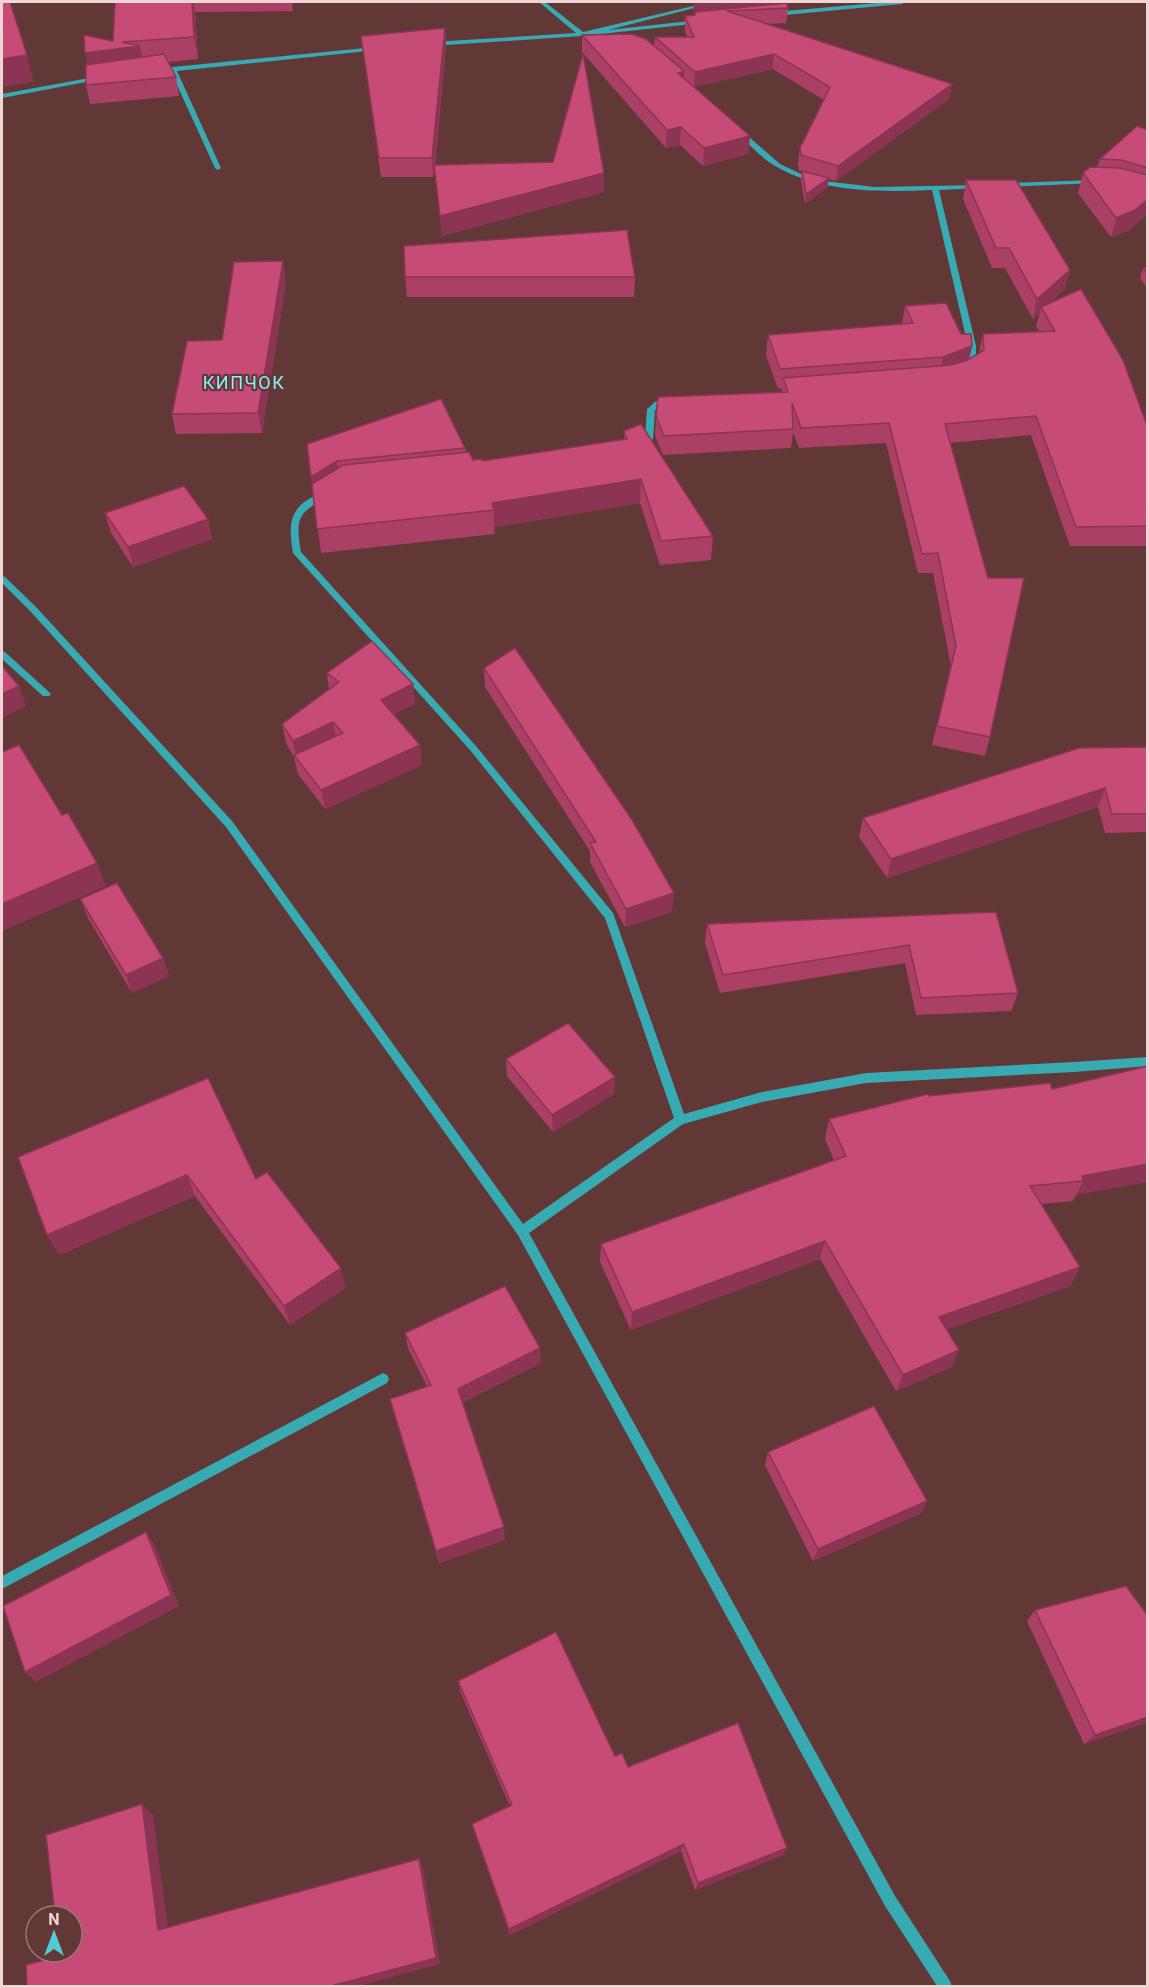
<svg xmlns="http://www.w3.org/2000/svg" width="1149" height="1988" font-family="Roboto,sans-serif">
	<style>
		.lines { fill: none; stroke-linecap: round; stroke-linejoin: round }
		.minor { fill: #38aab2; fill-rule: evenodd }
		.wall { fill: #ab4066 }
		.shaded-wall { fill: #8b3453 }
		.building { fill: #c74b77; stroke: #8b3453; stroke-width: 1.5 }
		.labels { text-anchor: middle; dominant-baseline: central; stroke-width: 4.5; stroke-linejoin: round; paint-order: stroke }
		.far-quarter-label { font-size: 18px; letter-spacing: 1.5px; fill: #86f1f8; stroke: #623837 }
	</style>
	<rect width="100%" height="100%" fill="#623837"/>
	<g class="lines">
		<g class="minor">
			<polygon points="539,2 545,2 583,32 710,2 718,2 608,30 699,20 701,21 701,23 592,35 599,37 600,38 597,40 582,36 432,46 429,44 432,42 576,33"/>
			<polygon points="888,2 905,2 902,4 774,16 771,14 774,12"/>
			<polygon points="375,47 377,48 377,50 177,71 221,168 218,170 215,168 171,72 158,73 155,71 173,67"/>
			<polygon points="100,76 103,78 102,79 2,98 2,94"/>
			<path d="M738,131H742L780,164L801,174L824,181L875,187L980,185L981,186L978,188L939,190L976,346V371L969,369L968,346L932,190C880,192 823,193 777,167C762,159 750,145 738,133Z"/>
			<polygon points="1094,180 1097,182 1096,183 1005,187 1002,185 1005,183"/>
			<polygon points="665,398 668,398 672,400 655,410 653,439 642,445 636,445 636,441 645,438 647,409 655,402"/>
			<path d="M326,491L329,492V496C298,513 295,517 301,552L476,746L613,913L684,1114L762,1092L866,1073L1074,1062L1148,1057V1066L1074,1072L866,1083L762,1102L683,1124L529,1233L895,1896L950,1981L952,1986H937L885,1906L518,1235L226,827L31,612L2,583V576L5,577L37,608L232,821L523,1224L674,1118L605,918L470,750L293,553C287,519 291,504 326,491Z"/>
			<polygon points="2,651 5,652 49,692 51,694 49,696 43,696 2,659"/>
			<polygon points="383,1373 387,1375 389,1379 387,1383 2,1589 2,1576"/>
		</g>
	</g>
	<g class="wall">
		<polygon points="115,2 292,2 293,11 195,12 198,59 168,62 176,77 179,96 90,104 86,85 87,64 113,41"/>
		<polygon points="693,2 785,2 784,4 788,8 786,23 766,24 952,84 949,99 836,181 828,179 827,188 805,204 801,181 802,171 799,171 798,163 800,148 824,100 773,69 694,87 750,136 748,154 703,166 680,145 666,148 582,52 582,35 654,45 655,37 687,37 685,31 685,16 694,16"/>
		<polygon points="445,28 446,46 435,165 604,192 442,236 435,166 433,177 381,177 361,36"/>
		<polygon points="1148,130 1148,213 1129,230 1111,237 1078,193 1083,173 1097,167 1100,159"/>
		<polygon points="966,180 1065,289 1050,303 1148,428 1148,546 1070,546 1031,435 950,443 990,737 985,756 932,745 951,666 933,573 918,573 886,443 799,448 793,432 791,448 663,455 655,436 656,416 781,392 782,388 778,389 766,355 768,335 902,324 905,306 969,360 979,353 983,334 1040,332 1036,326 1040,312 1033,319 1005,268 992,268 963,199"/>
		<polygon points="1148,267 1148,289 1140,278 1143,268"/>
		<polygon points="405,277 635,277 634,297 407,297"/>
		<polygon points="286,281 262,433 176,434 172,414 222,340"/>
		<polygon points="624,431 713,536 711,560 660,565 640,503 494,527 495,534 321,553 307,444 465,448 466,452 473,460 482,461 624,439"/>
		<polygon points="105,513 208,519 212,539 133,567 111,533"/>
		<polygon points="484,668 672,912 625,927 590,862 590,851 485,687"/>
		<polygon points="327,673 413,684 415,704 393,714 422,765 325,809 298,774 294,757 286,743 282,724 329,689"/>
		<polygon points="1148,747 1148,832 1105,833 1098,807 887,878 859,837 863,818"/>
		<polygon points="80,899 163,958 169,976 132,993 88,918"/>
		<polygon points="996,912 1018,993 1011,1011 916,1015 905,963 720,993 705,943 707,924"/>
		<polygon points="506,1059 615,1077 614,1094 553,1132 507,1076"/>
		<polygon points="1148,1066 1073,1201 1041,1204 1080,1267 1070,1286 947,1329 952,1367 896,1391 820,1259 631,1330 600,1262 601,1244 834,1160 825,1139 829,1119 929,1096 1052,1089"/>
		<polygon points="18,1157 256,1179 346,1287 290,1325 195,1196 59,1255"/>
		<polygon points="405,1333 541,1363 463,1402 505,1540 439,1563 394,1412 390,1399 427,1386 408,1348"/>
		<polygon points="768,1452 927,1501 921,1513 813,1561 765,1465"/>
		<polygon points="1035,1610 1148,1722 1084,1744 1027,1621"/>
		<polygon points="458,1681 615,1756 628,1767 783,1855 695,1890 681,1851 510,1935 472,1824 510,1806 460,1691"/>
	</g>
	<g class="shaded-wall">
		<polygon points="192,2 194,2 195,12 198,59 194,37"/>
		<polygon points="719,2 785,2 784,8 727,11 694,19 694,4"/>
		<polygon points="445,28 446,46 433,177 432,158"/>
		<polygon points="140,46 145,68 90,75 85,53"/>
		<polygon points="774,54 773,69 694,87 695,72"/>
		<polygon points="27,55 34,82 2,87 2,59"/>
		<polygon points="684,71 684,89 678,73"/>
		<polygon points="952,84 949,99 836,181 838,166"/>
		<polygon points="681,127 680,145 666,148 667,130"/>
		<polygon points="750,136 748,154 703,166 704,148"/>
		<polygon points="604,173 604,192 442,236 440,216"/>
		<polygon points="829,178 827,188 805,204 806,194"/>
		<polygon points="1148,199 1148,213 1129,230 1111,237 1116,218"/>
		<polygon points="283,261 286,281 262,433 258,413"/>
		<polygon points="1070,270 1065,289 1043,309 1041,307 1040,312 1033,319 1037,299"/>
		<polygon points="972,346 968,366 939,377 943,357"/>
		<polygon points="337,461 340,481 314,497 311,477"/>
		<polygon points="641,479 640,503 494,527 494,510 492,503"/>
		<polygon points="208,519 212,539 133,567 128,547"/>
		<polygon points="413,684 415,704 383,719 381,700"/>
		<polygon points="19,686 26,706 2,718 2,694"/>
		<polygon points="333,722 337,741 296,758 293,741"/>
		<polygon points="420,745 422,765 325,809 321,790"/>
		<polygon points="1105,788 1098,807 887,878 891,859"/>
		<polygon points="97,863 106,886 2,931 2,904"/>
		<polygon points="674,893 672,912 625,927 626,909"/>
		<polygon points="163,958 169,976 132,993 126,975"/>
		<polygon points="615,1077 614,1094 553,1132 552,1115"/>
		<polygon points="1148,1164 1148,1182 1076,1195 1083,1181 1082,1176"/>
		<polygon points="187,1175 195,1196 59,1255 47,1235"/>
		<polygon points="825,1241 820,1259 631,1330 632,1312"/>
		<polygon points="1080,1267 1070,1286 932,1334 939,1317"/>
		<polygon points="341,1268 346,1287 290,1325 284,1306"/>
		<polygon points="540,1348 541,1363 460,1403 458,1389"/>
		<polygon points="959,1350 952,1367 896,1391 903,1375"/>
		<polygon points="927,1501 921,1513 813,1561 818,1549"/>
		<polygon points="504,1527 505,1540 439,1563 436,1551"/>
		<polygon points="146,1532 154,1544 179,1606 36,1682 25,1672"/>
		<polygon points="1148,1717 1148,1722 1084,1744 1095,1735"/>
		<polygon points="142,1804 153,1815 169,1937 158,1930"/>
		<polygon points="684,1844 681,1851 510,1935 509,1929"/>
		<polygon points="787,1848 783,1855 695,1890 698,1883"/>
		<polygon points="419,1859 423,1868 440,1964 359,1986 331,1986"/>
	</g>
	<g class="building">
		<polygon points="2,2 10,2 27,55 2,59"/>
		<polygon points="115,2 192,2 194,37 122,42 140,46 85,53 84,35 113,41"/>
		<polygon points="694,2 719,2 694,4"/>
		<polygon points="787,3 788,8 727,11 952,84 838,166 801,155 800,148 830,87 774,54 695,72 655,37 694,37 685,16 695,15 695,12"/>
		<polygon points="445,28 432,158 379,158 361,36"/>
		<polygon points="631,34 646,39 684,71 678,73 750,136 704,148 681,127 667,130 582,35"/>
		<polygon points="164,54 176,77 86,85 86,65"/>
		<polygon points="583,54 604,173 440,216 434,165 553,162"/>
		<polygon points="1137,126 1148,130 1148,168 1121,160 1100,159"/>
		<polygon points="1090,167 1120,168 1148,175 1148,199 1135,210 1116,218 1083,173"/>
		<polygon points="802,171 829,178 806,194"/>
		<polygon points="966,180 1016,180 1070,270 1037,299 1009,248 996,248"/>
		<polygon points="627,230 635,277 405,277 404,246"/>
		<polygon points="283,261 258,413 172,414 187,341 222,340 234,262"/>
		<polygon points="1148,267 1148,274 1143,268"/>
		<polygon points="1081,289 1123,360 1148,428 1148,526 1076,527 1036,416 945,424 988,578 1024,578 990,737 937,726 956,646 938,553 922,554 889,423 801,428 792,403 793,429 664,436 656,416 658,397 788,392 783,378 951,365 968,360 984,350 983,334 1055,331 1041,307"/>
		<polygon points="946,303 961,334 971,334 972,346 943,357 780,369 768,335 913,323 905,306"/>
		<polygon points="441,399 465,448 337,461 311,477 307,444"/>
		<polygon points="641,424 713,536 661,541 641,479 492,503 494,510 317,529 312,484 343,465 469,452 473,460 482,459 482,461 627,439 624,431"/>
		<polygon points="184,486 208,519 128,547 105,513"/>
		<polygon points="372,641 413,684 381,700 420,745 321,790 294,755 343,733 333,722 293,741 282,724 339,682 327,673"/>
		<polygon points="515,648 632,820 674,893 626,909 590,843 596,842 484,668"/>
		<polygon points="2,666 19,686 2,694"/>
		<polygon points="19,745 62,815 68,813 97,863 2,904 2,752"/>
		<polygon points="1148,747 1148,814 1112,814 1105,788 891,859 863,818 1079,748"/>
		<polygon points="117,883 163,958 126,975 80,899"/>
		<polygon points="996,912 1018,993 921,998 909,945 723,975 707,924"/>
		<polygon points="568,1023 615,1077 552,1115 506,1059"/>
		<polygon points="1148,1066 1148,1164 1082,1176 1083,1181 1030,1186 1080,1267 939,1317 959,1350 903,1375 825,1241 632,1312 601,1244 846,1156 829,1119 928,1094 929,1096 1050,1083 1052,1089"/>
		<polygon points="208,1078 256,1179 267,1172 341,1268 284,1306 187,1175 47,1235 18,1157"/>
		<polygon points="505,1286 540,1348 458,1389 504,1527 436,1551 390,1399 431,1385 405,1333"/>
		<polygon points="874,1406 927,1501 818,1549 768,1452"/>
		<polygon points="146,1532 171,1595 25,1672 3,1606"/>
		<polygon points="1126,1586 1148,1616 1148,1717 1095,1735 1035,1610"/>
		<polygon points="556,1632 615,1756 622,1753 628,1767 738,1723 787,1848 698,1883 684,1844 509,1929 472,1824 512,1805 458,1681"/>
		<polygon points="142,1804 158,1930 419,1859 436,1958 331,1986 27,1986 26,1965 59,1956 59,1952 72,1952 72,1916 55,1916 46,1835"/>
	</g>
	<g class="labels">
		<g class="far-quarter-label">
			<text x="244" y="382">КИПЧОК</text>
		</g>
	</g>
	<rect width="1149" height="1988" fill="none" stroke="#efd5d3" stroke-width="6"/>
	<g transform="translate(54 1934)"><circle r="28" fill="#623837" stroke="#9a7775" stroke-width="1.5"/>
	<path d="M0-4.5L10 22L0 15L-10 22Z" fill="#51ccd4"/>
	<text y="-9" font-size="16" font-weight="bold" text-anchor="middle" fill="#efd5d3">N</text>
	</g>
</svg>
